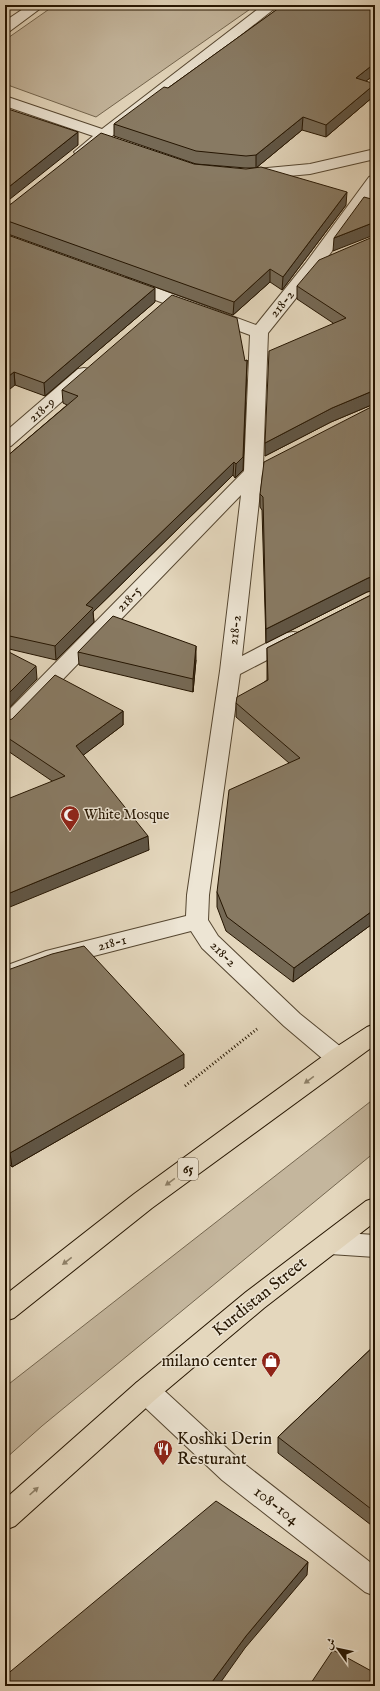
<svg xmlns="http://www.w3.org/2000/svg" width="380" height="1691" font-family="'IM FELL English',Amiri,serif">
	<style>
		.green { fill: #c4b69d; stroke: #74664f }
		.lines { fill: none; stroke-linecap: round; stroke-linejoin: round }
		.minor-casing { stroke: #554630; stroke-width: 2 }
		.trunk-casing { stroke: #251501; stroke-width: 2 }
		.path { stroke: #251501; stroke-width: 3; stroke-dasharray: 1 2.5; stroke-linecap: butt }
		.minor { fill: #ede5d4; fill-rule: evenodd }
		.trunk { fill: #e4d7bd; fill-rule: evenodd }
		.wall { fill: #756955; stroke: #251501 }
		.shaded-wall { fill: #5f5545; stroke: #251501 }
		.building { fill: #887a63; stroke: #251501 }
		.oneway { fill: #8e8068 }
		.labels { text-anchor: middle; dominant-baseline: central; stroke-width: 3; stroke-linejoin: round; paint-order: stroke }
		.shield { fill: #ede5d4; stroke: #615340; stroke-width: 1 }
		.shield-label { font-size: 13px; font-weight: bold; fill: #251501 }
		.street-label { font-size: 14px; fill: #251501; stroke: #ede5d4 }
		.poi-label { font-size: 14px; fill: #251501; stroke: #ede5d4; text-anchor: start }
		.near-street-label { font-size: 17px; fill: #251501; stroke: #ede5d4 }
		.near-poi-label { font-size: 17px; fill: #251501; stroke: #ede5d4; text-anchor: end }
	</style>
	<rect width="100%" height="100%" fill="#e4d7bd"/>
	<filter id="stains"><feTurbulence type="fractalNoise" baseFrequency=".005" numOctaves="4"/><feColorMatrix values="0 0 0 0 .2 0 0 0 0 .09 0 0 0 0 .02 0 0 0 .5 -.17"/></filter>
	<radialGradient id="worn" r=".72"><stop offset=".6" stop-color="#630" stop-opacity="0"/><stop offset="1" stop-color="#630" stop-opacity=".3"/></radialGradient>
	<g class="green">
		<polygon points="55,5 256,5 96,117 5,84 5,40"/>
		<polygon points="375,1098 375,1152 42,1426 5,1459 5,1387"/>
	</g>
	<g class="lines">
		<g class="minor-casing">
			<g id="minor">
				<polygon points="29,5 45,5 10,31 5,32 5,21"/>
				<polygon points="263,5 279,5 88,155 82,157 76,155 74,152 93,136 5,106 5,96 102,129"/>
				<polygon points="375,149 375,159 310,174 247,180 241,178 239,175 241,172 247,170 310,164"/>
				<polygon points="375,175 375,191 317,272 268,333 263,465 267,469 262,474 242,656 286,633 293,632 300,633 303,638 300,643 240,674 209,895 208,920 218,936 300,1014 346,1051 350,1058 346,1065 338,1067 330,1065 284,1026 202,948 191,931 51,967 5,984 5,966 46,951 186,916 187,895 220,671 241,495 12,732 5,734 5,714 244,471 250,335 120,287 118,283 120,279 126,278 132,279 256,325 305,264 369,177"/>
				<polygon points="84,368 90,369 93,373 90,377 11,446 5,447 5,432 78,369"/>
				<polygon points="330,1232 375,1235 375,1257 330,1254 321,1250 317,1243 321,1236"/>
				<polygon points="146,1379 156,1383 242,1462 375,1566 375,1596 365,1592 222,1480 136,1399 133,1391 136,1383"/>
			</g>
		</g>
		<g class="trunk-casing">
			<g id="trunk">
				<polygon points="375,1024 375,1045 152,1208 14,1318 5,1321 5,1295 134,1194 330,1051 367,1027"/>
				<polygon points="375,1198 375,1222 264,1308 156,1399 15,1526 5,1530 5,1499 136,1383 246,1292 366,1201"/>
			</g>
		</g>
		<polyline class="path" points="185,1086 257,1029"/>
		<use href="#minor" class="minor"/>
		<use href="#trunk" class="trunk"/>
	</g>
	<g class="wall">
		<polygon points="282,5 375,5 375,74 366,81 374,96 326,137 302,130 256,168 246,168 196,164 114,136 114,124 168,88 282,6"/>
		<polygon points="194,164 346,205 282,290 270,282 233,315 5,233 5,206"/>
		<polygon points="5,234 155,302 45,396 15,385"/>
		<polygon points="375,236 375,404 374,404 331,422 265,456 333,323 297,299 297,286"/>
		<polygon points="247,360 243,470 235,478 233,475 93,612 94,622 56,660 5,648 5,458 67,405 63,403 62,390 245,361"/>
		<polygon points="375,405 375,590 367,592 266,643 262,510 260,507 260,494"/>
		<polygon points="375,593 375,922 293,982 226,931 217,907 217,892 289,763 236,717 236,703 267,680 267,648"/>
		<polygon points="78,652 196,660 193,692 79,665"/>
		<polygon points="123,711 123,725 83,755 149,850 52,781 5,749 5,721"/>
		<polygon points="5,971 184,1068 12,1167 5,1160"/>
		<polygon points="375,1345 375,1528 278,1453 278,1437"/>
	</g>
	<g class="shaded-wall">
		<polygon points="375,63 375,74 355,90 356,78"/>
		<polygon points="375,84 374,96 326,137 326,125"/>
		<polygon points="303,117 302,130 256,168 256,155"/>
		<polygon points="78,132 78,145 5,203 5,190"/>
		<polygon points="347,192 346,205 282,290 283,277"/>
		<polygon points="375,222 374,235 333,251 334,238"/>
		<polygon points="270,269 270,282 233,315 234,302"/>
		<polygon points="155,288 155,302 45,396 44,383"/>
		<polygon points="247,360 243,470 235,478 236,464"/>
		<polygon points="14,372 15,385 5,393 5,379"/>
		<polygon points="375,390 374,404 331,422 265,456 265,443 332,408"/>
		<polygon points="234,462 233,475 93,612 94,622 56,660 55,646 86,605"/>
		<polygon points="375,576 375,590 367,592 266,643 266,629 368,578"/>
		<polygon points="196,646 196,660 193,692 193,679"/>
		<polygon points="36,666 37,679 5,712 5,697"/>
		<polygon points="123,711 123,725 77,760 76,746"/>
		<polygon points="148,836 149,850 5,909 5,895"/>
		<polygon points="375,909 375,922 293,982 294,968"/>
		<polygon points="7,950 8,963 5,965 5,951"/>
		<polygon points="184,1054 184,1068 12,1167 10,1153"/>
		<polygon points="308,1562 307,1575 245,1648 218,1686 209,1686 246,1636"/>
	</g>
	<g class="building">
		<polygon points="283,5 375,5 375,63 356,78 375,84 326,125 303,117 256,155 246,156 196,151 114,124 164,87 168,88"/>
		<polygon points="5,108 78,132 5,190"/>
		<polygon points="101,133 194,164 246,169 261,167 347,192 283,277 270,269 234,302 5,220 5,206 11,204"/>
		<polygon points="364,197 375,200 375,222 334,238"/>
		<polygon points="5,234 155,288 44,383 14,372 5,379"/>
		<polygon points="375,236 375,390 332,408 265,443 269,351 346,318 297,286 319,260"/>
		<polygon points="172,295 237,318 245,361 247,360 243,457 236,464 234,462 86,605 93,608 55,646 5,635 5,458 78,396 62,390"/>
		<polygon points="375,405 375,576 368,578 266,629 263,497 260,494 264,462"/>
		<polygon points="375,593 375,909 294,968 227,917 217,892 229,790 300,758 236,703 237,697 268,680 267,648"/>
		<polygon points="113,616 196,646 193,679 78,652"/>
		<polygon points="5,650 36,666 5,697"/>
		<polygon points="55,675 123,711 76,746 148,836 5,895 5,800 65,776 5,736 5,721 12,719"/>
		<polygon points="84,946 184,1054 10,1153 5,1148 5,1024 10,1021 5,1016 5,971 52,954"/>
		<polygon points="375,1345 375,1512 278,1437"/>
		<polygon points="216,1501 308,1562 246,1636 209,1686 5,1686 5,1676"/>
		<polygon points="333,1650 375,1673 375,1686 309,1686"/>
	</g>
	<defs><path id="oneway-solid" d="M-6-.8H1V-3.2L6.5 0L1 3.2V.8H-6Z"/></defs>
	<g class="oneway">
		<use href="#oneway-solid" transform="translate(309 1080) rotate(144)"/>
		<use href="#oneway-solid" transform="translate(170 1182) rotate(144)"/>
		<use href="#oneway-solid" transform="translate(67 1261) rotate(142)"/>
		<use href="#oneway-solid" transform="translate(34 1491) rotate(-42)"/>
	</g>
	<defs>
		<g id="mosque-pin" transform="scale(1)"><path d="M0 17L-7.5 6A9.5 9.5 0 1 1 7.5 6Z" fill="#8f2418" stroke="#ede5d4"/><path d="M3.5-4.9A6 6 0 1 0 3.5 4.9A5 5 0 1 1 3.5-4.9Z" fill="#fff"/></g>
		<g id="shop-pin" transform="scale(1)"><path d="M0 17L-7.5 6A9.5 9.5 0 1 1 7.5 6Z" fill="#8f2418" stroke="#ede5d4"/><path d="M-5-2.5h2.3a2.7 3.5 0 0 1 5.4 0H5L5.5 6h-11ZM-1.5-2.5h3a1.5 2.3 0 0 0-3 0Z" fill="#fff"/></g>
		<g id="restaurant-pin" transform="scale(1)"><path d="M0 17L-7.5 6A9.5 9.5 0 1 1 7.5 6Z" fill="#8f2418" stroke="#ede5d4"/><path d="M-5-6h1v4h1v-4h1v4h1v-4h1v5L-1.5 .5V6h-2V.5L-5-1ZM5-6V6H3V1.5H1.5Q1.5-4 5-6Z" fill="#fff"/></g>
	</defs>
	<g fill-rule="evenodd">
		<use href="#mosque-pin" x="70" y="815"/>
		<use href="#shop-pin" x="271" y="1361"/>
		<use href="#restaurant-pin" x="163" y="1449"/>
	</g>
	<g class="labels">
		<rect class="shield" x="178" y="1158" width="20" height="22" rx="3"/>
		<g class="shield-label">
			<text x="188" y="1169">65</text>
		</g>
		<g class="street-label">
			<text transform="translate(282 304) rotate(-51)">218-2</text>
			<text transform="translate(42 410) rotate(-41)">218-9</text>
			<text transform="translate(129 599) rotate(-46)">218-5</text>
			<text transform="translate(235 630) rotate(-83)">218-2</text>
			<text transform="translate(112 943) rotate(-14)">218-1</text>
			<text transform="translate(223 954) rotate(45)">218-2</text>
		</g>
		<g class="poi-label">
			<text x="84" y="815">White Mosque</text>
		</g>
		<g class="near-street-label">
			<text transform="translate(260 1297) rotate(-39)">Kurdistan Street</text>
			<text transform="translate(276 1506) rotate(38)">108-104</text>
		</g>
		<g class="near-poi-label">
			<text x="257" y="1361">milano center</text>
			<text x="177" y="1439" text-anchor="start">Koshki Derin<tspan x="177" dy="20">Resturant</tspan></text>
		</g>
	</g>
	<rect width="380" height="1691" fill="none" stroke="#e4d7bd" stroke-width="20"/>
	<rect x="6" y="6" width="368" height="1679" fill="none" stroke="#251501" stroke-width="2"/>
	<rect x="10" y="10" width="360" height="1671" fill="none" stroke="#251501"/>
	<g transform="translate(338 1649) rotate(303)" stroke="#ede5d4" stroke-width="3" paint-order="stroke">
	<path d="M0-3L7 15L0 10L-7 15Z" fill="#251501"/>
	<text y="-6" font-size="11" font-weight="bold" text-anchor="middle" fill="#251501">ش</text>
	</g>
	<rect width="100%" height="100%" filter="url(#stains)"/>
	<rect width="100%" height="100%" fill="url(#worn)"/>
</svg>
